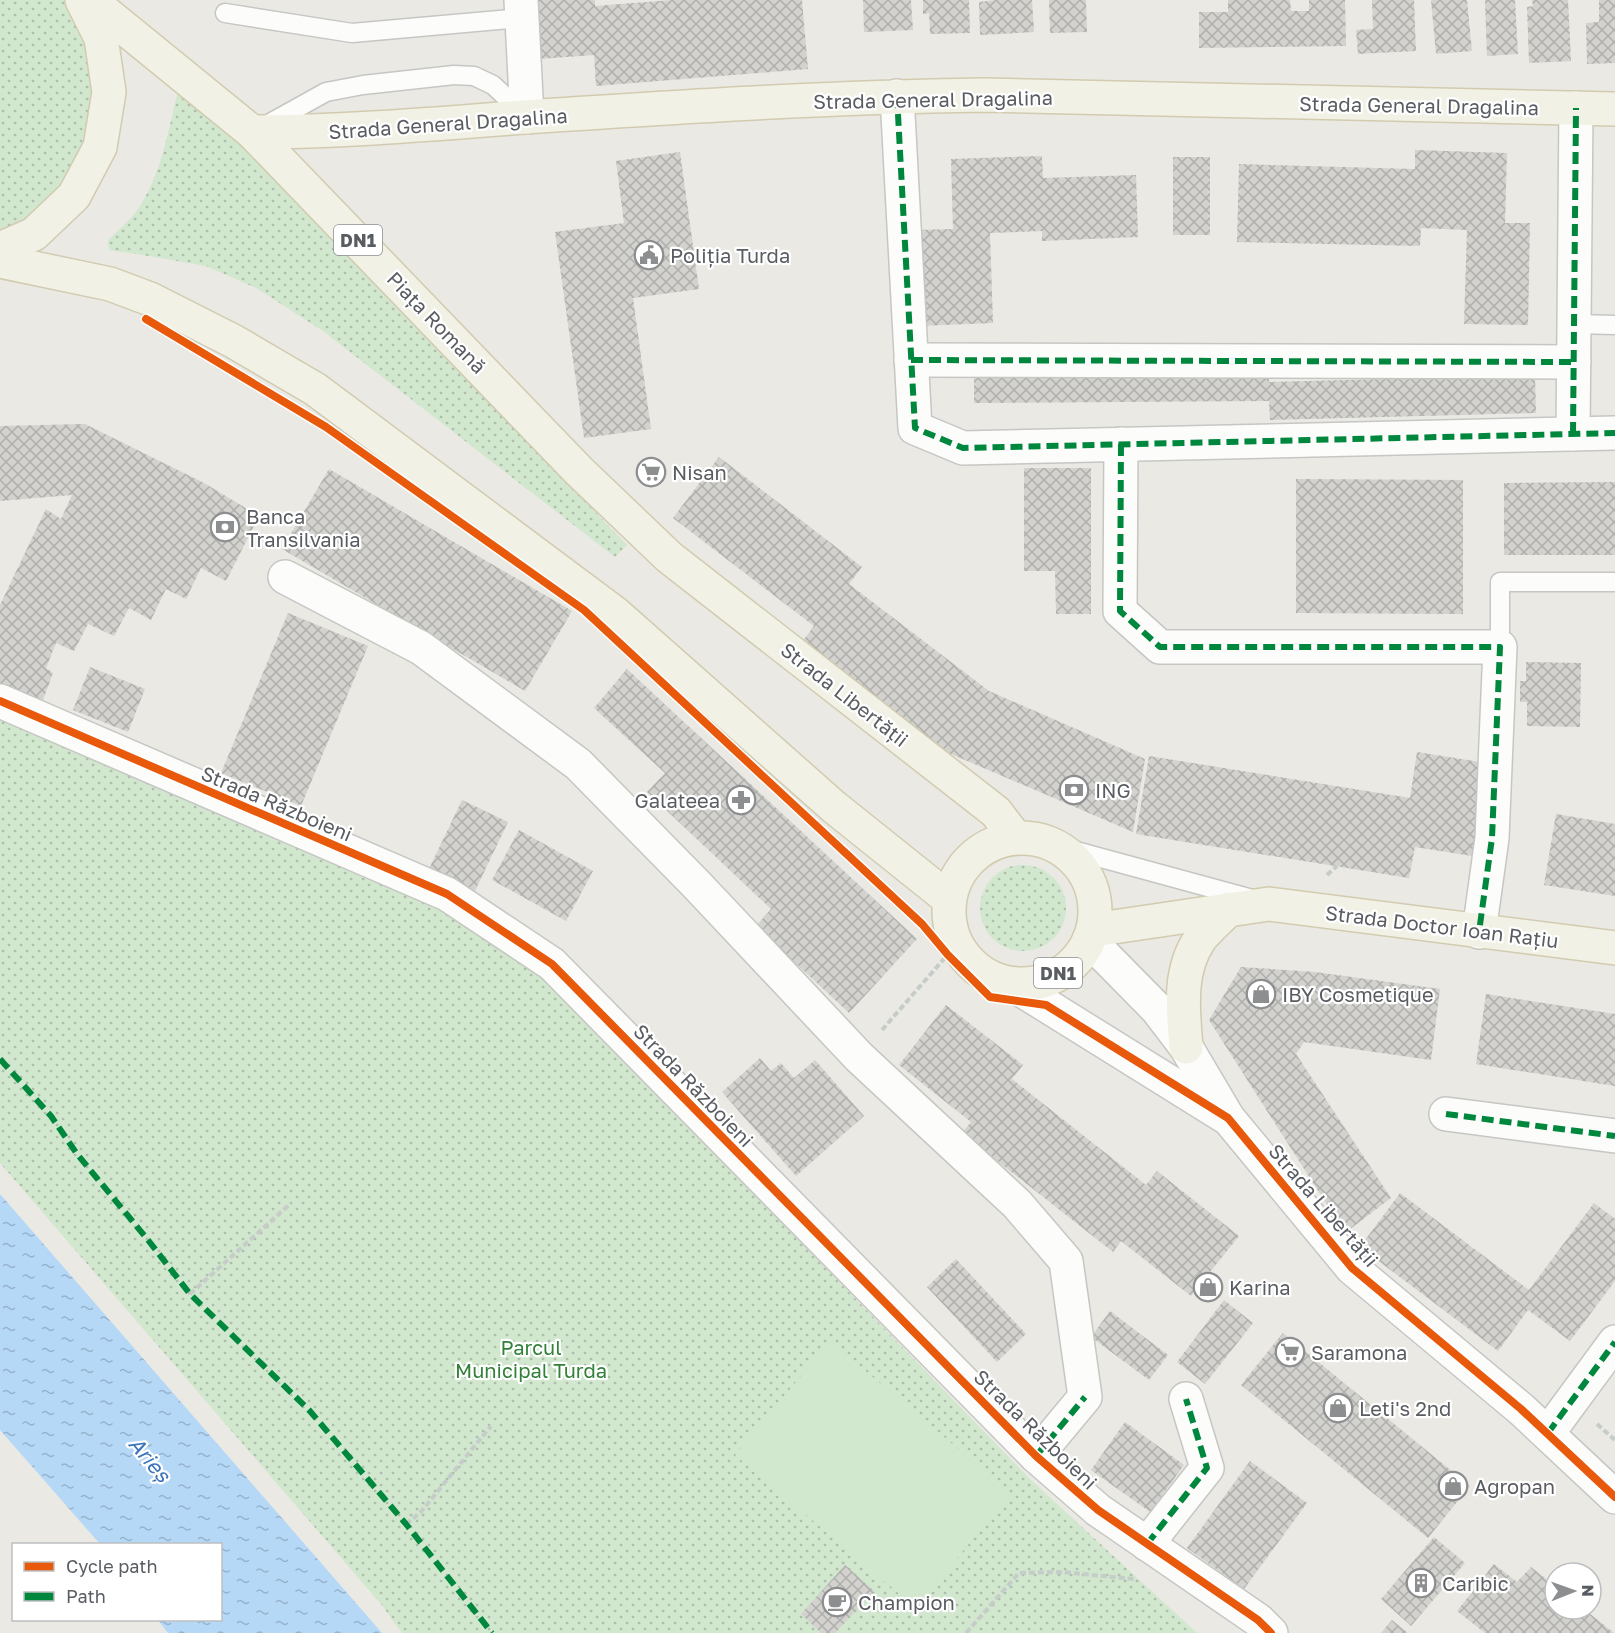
<svg xmlns="http://www.w3.org/2000/svg" width="1615" height="1633" font-family="'Golos Text',sans-serif">
	<style>
		.grass { fill: url(#grass-dots) }
		.garden { fill: #d1e7ce }
		.water { fill: url(#water-ripples) }
		.building { fill: url(#building-cross-hatch) }
		.lines { fill: none; stroke-linecap: round; stroke-linejoin: round }
		.service-casing { stroke: #c6c6c4; stroke-width: 21 }
		.minor-casing { stroke: #c6c6c4; stroke-width: 36 }
		.secondary-casing { stroke: #c6c7c5; stroke-width: 36 }
		.primary-casing { stroke: #d2cbb0; stroke-width: 36 }
		.path { stroke: #c6ccc9; stroke-width: 4; stroke-dasharray: 6 3; stroke-linecap: butt }
		.service { stroke: #fcfcfb; stroke-width: 18 }
		.minor { stroke: #fcfcfb; stroke-width: 33 }
		.secondary { stroke: #fcfcfb; stroke-width: 33 }
		.primary { stroke: #f2f1e6; stroke-width: 33 }
		.quiet { stroke: #00873e; stroke-width: 6; stroke-dasharray: 12 6; stroke-linecap: butt }
		.cycleway-casing { stroke: #fff; stroke-width: 11 }
		.cycleway { stroke: #e8590c; stroke-width: 8 }
		.labels { text-anchor: middle; dominant-baseline: central; stroke-width: 4.5; stroke-linejoin: round; paint-order: stroke }
		.shield { fill: #fff; stroke: #8b8e91; stroke-width: 1.5 }
		.shield-label { font-size: 18px; font-weight: bold; fill: #595d62 }
		.street-label { font-size: 20px; fill: #595d62; stroke: #fff }
		.poi-label { font-size: 20px; fill: #595d62; stroke: #fff; text-anchor: start }
		.park-label { font-size: 20px; fill: #318138; stroke: #fff }
		.water-label { font-size: 21px; font-style: italic; fill: #3c75bb; stroke: #fff }
	</style>
	<defs>
		<pattern id="grass-dots" width="8" height="8" patternUnits="userSpaceOnUse" patternTransform="scale(1.5)"><rect width="8" height="8" fill="#d1e7ce"/><path d="M2 2h.1M6 6h.1" fill="none" stroke="#adbeab" stroke-width="1.8" stroke-linecap="round"/></pattern>
		<pattern id="water-ripples" width="26" height="14" patternUnits="userSpaceOnUse" patternTransform="scale(1.5)"><rect width="26" height="14" fill="#b5d8f7"/><path d="M2 4q2-2 4 0t4 0M15 11q2-2 4 0t4 0" fill="none" stroke="#96b2cb"/></pattern>
		<pattern id="building-cross-hatch" width="8" height="8" patternUnits="userSpaceOnUse" patternTransform="scale(1.5)"><rect width="8" height="8" fill="#d3d2ce"/><path d="M0 0l8 8M0 8l8-8" fill="none" stroke="#aeaeab"/></pattern>
	</defs>
	<rect width="100%" height="100%" fill="#eae9e3"/>
	<g class="grass">
		<polygon points="0,0 68,0 88,40 95,78 83,152 63,185 37,212 0,234"/>
		<path d="M192,91L627,545L615,557L323,331L258,289L206,266L155,257L109,250L108,241C118,230 132,219 140,206C161,173 168,133 177,95Z"/>
		<polygon points="0,718 440,903 536,969 1031,1480 1197,1633 402,1633 381,1604 0,1163"/>
		<circle cx="1023" cy="908" r="43"/>
	</g>
	<polygon class="garden" points="830,1341 1011,1493 916,1608 735,1455"/>
	<polygon class="water" points="0,1194 382,1633 168,1633 158,1620 220,1620 220,1544 100,1544 0,1430"/>
	<g class="building">
		<polygon points="534,0 595,0 595,6 672,0 802,0 808,69 596,86 594,55 539,59"/>
		<polygon points="863,0 911,0 913,30 864,32"/>
		<polygon points="923,0 969,0 970,33 930,34 929,13 923,14"/>
		<polygon points="996,0 1032,0 1034,32 980,35 979,2"/>
		<polygon points="1049,0 1086,0 1087,32 1050,33"/>
		<polygon points="1228,0 1290,0 1291,11 1309,11 1309,0 1345,0 1346,46 1199,48 1199,12 1228,12"/>
		<polygon points="1372,0 1414,0 1416,51 1358,54 1356,30 1373,29"/>
		<polygon points="1431,0 1467,0 1472,51 1436,54"/>
		<polygon points="1485,0 1515,0 1518,54 1487,56"/>
		<polygon points="1532,0 1568,0 1571,61 1529,63 1527,7 1533,6"/>
		<polygon points="1599,0 1615,0 1615,63 1587,64 1586,23 1599,22"/>
		<polygon points="1415,150 1507,153 1505,223 1530,223 1528,325 1464,324 1467,230 1421,228 1420,246 1237,242 1239,164 1415,169"/>
		<polygon points="680,152 699,289 633,298 651,429 584,438 555,232 624,223 616,161"/>
		<polygon points="1042,156 1043,178 1136,175 1138,237 1042,241 1042,231 990,233 993,323 918,326 915,230 953,229 951,159"/>
		<rect x="1173" y="157" width="37" height="78"/>
		<polygon points="1269,366 1269,382 1535,375 1536,413 1270,420 1269,401 974,403 974,368"/>
		<polygon points="85,424 204,483 259,516 226,581 201,568 186,599 166,589 151,620 129,608 114,636 88,624 74,651 56,643 46,668 53,673 43,700 0,683 0,605 46,509 61,519 72,495 0,501 0,426"/>
		<polygon points="719,457 862,567 849,584 989,691 1145,759 1133,832 944,751 802,642 814,626 673,518"/>
		<polygon points="1024,468 1091,468 1091,614 1056,614 1055,571 1024,571"/>
		<polygon points="329,469 572,611 525,691 282,549"/>
		<polygon points="1296,479 1463,480 1463,614 1296,613"/>
		<polygon points="1615,482 1615,555 1504,555 1504,483"/>
		<polygon points="288,613 368,646 301,806 221,773"/>
		<polygon points="1526,662 1581,663 1580,727 1527,726 1527,702 1520,702 1520,681 1526,681"/>
		<polygon points="90,667 145,689 128,732 73,710"/>
		<polygon points="627,669 917,939 849,1013 756,926 771,909 647,792 665,773 594,708"/>
		<polygon points="1417,752 1486,763 1472,856 1415,847 1409,878 1136,834 1149,756 1410,798"/>
		<polygon points="462,800 508,822 475,891 429,869"/>
		<polygon points="1556,814 1615,824 1615,896 1544,885"/>
		<polygon points="519,830 593,871 566,921 492,880"/>
		<polygon points="1241,967 1315,972 1440,989 1431,1060 1304,1042 1296,1054 1391,1198 1345,1233 1209,1020"/>
		<polygon points="1486,994 1615,1014 1615,1086 1476,1064"/>
		<polygon points="946,1005 1023,1065 1012,1079 1146,1185 1157,1171 1239,1236 1191,1296 1121,1241 1113,1252 962,1133 971,1122 899,1065"/>
		<polygon points="760,1058 771,1071 781,1063 794,1078 815,1060 864,1116 796,1176 722,1092"/>
		<polygon points="1400,1193 1529,1290 1594,1203 1615,1219 1615,1281 1570,1341 1528,1310 1498,1351 1360,1247"/>
		<polygon points="956,1259 1026,1334 997,1362 927,1287"/>
		<polygon points="1224,1300 1253,1323 1205,1384 1177,1362"/>
		<polygon points="1110,1311 1168,1355 1149,1380 1091,1337"/>
		<polygon points="1283,1333 1470,1486 1428,1538 1241,1385"/>
		<polygon points="1125,1422 1184,1465 1150,1512 1091,1470"/>
		<polygon points="1250,1461 1307,1503 1244,1589 1187,1548"/>
		<polygon points="1434,1537 1465,1563 1411,1626 1381,1599"/>
		<polygon points="1494,1564 1517,1582 1531,1567 1555,1586 1555,1609 1584,1609 1614,1633 1485,1633 1457,1611"/>
		<polygon points="845,1565 874,1591 835,1633 821,1633 801,1614"/>
		<polygon points="1392,1620 1408,1633 1381,1633"/>
	</g>
	<g class="lines">
		<g class="service-casing">
			<g id="service">
				<polyline points="225,13 352,33 522,18"/>
				<polyline points="263,127 326,92 363,85 454,75 474,76 493,85 527,117"/>
				<polyline points="1574,324 1615,325"/>
				<polyline points="1500,647 1500,582 1615,582"/>
				<polyline points="1061,847 1252,899"/>
			</g>
		</g>
		<g class="minor-casing">
			<g id="minor">
				<polyline points="521,0 527,117"/>
				<polyline points="897,96 915,428 963,448 1615,433"/>
				<polyline points="911,360 1574,362"/>
				<polyline points="1573,434 1576,108"/>
				<polyline points="1121,444 1120,611 1160,647 1500,647 1492,838 1479,932"/>
				<polyline points="285,577 421,648 578,764 696,884 859,1057 1017,1204 1066,1261 1085,1397 1036,1456"/>
				<polyline points="0,701 447,894 552,964 1036,1456 1098,1510 1258,1620 1271,1633"/>
				<polyline points="1446,1114 1615,1136"/>
				<polyline points="1548,1433 1615,1342"/>
				<polyline points="1147,1544 1207,1468 1186,1399"/>
			</g>
		</g>
		<g class="secondary-casing">
			<g id="secondary">
				<polyline points="1089,940 1157,1009 1186,1047 1228,1118 1352,1268 1521,1409 1615,1497"/>
				<polyline points="1012,984 1224,1116"/>
			</g>
		</g>
		<g class="primary-casing">
			<g id="primary">
				<polyline points="90,0 252,132 579,471 669,557 996,812 1015,837"/>
				<path d="M252,132C343,132 434,124 525,117C677,107 830,97 983,95L1615,109"/>
				<polyline points="0,249 34,234 74,196 100,147 109,92 101,38 82,0"/>
				<polyline points="0,261 110,284 150,299 233,341 315,389 616,614 834,807 949,899"/>
				<circle cx="1022" cy="911" r="73"/>
				<polyline points="1093,930 1269,904 1615,948"/>
				<path d="M1186,1047C1183,1011 1178,971 1200,939C1208,928 1220,919 1229,909"/>
			</g>
		</g>
		<g class="path">
			<polyline points="1327,875 1337,866"/>
			<polyline points="882,1030 956,945"/>
			<polyline points="190,1294 291,1203"/>
			<polyline points="1597,1424 1615,1440"/>
			<polyline points="406,1524 420,1513 491,1426"/>
			<polyline points="966,1633 1019,1573 1062,1572 1134,1579"/>
		</g>
		<use href="#service" class="service"/>
		<use href="#minor" class="minor"/>
		<use href="#secondary" class="secondary"/>
		<use href="#primary" class="primary"/>
		<g class="quiet">
			<polyline points="897,96 915,428 963,448 1615,433"/>
			<polyline points="911,360 1574,362"/>
			<polyline points="1573,434 1576,108"/>
			<polyline points="1121,444 1120,611 1160,647 1500,647 1492,838 1479,932"/>
			<polyline points="0,1059 51,1116 77,1154 148,1240 190,1294 309,1410 406,1524 492,1633"/>
			<polyline points="1446,1114 1615,1136"/>
			<polyline points="1548,1433 1615,1342"/>
			<polyline points="1036,1456 1085,1397"/>
			<polyline points="1147,1544 1207,1468 1186,1399"/>
		</g>
		<g class="cycleway-casing">
			<g id="cycleway">
				<polyline points="146,319 326,427 584,610 922,924 948,955 990,997 1046,1005 1228,1118 1352,1268 1521,1409 1615,1497"/>
				<polyline points="0,701 447,894 552,964 1036,1456 1098,1510 1258,1620 1271,1633"/>
			</g>
		</g>
		<use href="#cycleway" class="cycleway"/>
	</g>
	<defs>
		<g id="civic-ring" transform="scale(1.5)"><circle r="9.5" fill="#fff" stroke="#8c8e8f" stroke-width="1.5"/><path d="M-.6-6.5H3V-4.5H.6V-3L4-1V1h2V6H-6V1h2V-1L-.6-3ZM-1.2 2.5V6h2.4V2.5Z" fill="#8c8e8f"/></g>
		<g id="supermarket-ring" transform="scale(1.5)"><circle r="9.5" fill="#fff" stroke="#8c8e8f" stroke-width="1.5"/><path d="M-6-5.5h2.5l.6 2H6L4.5 2H-2.5L-4.4-4H-6ZM-1.5 3.2a1.3 1.3 0 1 0 .1 0ZM3 3.2a1.3 1.3 0 1 0 .1 0Z" fill="#8c8e8f"/></g>
		<g id="bank-ring" transform="scale(1.5)"><circle r="9.5" fill="#fff" stroke="#8c8e8f" stroke-width="1.5"/><path d="M-6-4H6V4H-6ZM0-2.3a2.3 2.3 0 1 0 0 4.6a2.3 2.3 0 1 0 0-4.6Z" fill="#8c8e8f"/></g>
		<g id="pharmacy-ring" transform="scale(1.5)"><circle r="9.5" fill="#fff" stroke="#8c8e8f" stroke-width="1.5"/><path d="M-2-6h4v4h4v4h-4v4h-4v-4h-4v-4h4Z" fill="#8c8e8f"/></g>
		<g id="shop-ring" transform="scale(1.5)"><circle r="9.5" fill="#fff" stroke="#8c8e8f" stroke-width="1.5"/><path d="M-5-2.5h2.3a2.7 3.5 0 0 1 5.4 0H5L5.5 6h-11ZM-1.5-2.5h3a1.5 2.3 0 0 0-3 0Z" fill="#8c8e8f"/></g>
		<g id="building-ring" transform="scale(1.5)"><circle r="9.5" fill="#fff" stroke="#8c8e8f" stroke-width="1.5"/><path d="M-4-6H4V6H1V3H-1V6H-4ZM-2.5-4.3h1.7v1.8h-1.7ZM.8-4.3h1.7v1.8H.8ZM-2.5-1h1.7V.8h-1.7ZM.8-1h1.7V.8H.8Z" fill="#8c8e8f"/></g>
		<g id="cafe-ring" transform="scale(1.5)"><circle r="9.5" fill="#fff" stroke="#8c8e8f" stroke-width="1.5"/><path d="M-5.5-4.5H6V0H3Q3 3.5 0 3.5H-2.5Q-5.5 3.5-5.5 0ZM3-3.2v2h1.7v-2ZM-6 4.5H4V6H-6Z" fill="#8c8e8f"/></g>
	</defs>
	<g fill-rule="evenodd">
		<use href="#civic-ring" x="649" y="255"/>
		<use href="#supermarket-ring" x="651" y="472"/>
		<use href="#bank-ring" x="225" y="527"/>
		<use href="#bank-ring" x="1074" y="790"/>
		<use href="#pharmacy-ring" x="741" y="800"/>
		<use href="#shop-ring" x="1261" y="994"/>
		<use href="#shop-ring" x="1208" y="1287"/>
		<use href="#supermarket-ring" x="1290" y="1352"/>
		<use href="#shop-ring" x="1338" y="1408"/>
		<use href="#shop-ring" x="1453" y="1486"/>
		<use href="#building-ring" x="1421" y="1583"/>
		<use href="#cafe-ring" x="837" y="1602"/>
	</g>
	<g class="labels">
		<g class="shield">
			<rect x="334" y="225" width="48" height="30" rx="4.5"/>
			<rect x="1034" y="958" width="48" height="30" rx="4.5"/>
		</g>
		<g class="shield-label">
			<text x="358" y="240">DN1</text>
			<text x="1058" y="973">DN1</text>
		</g>
		<g class="street-label">
			<text transform="translate(933 99) rotate(-1)">Strada General Dragalina</text>
			<text transform="translate(1419 105) rotate(1)">Strada General Dragalina</text>
			<text transform="translate(448 123) rotate(-4)">Strada General Dragalina</text>
			<text transform="translate(437 322) rotate(46)">Piața Romană</text>
			<text transform="translate(845 694) rotate(38)">Strada Libertății</text>
			<text transform="translate(277 803) rotate(23)">Strada Războieni</text>
			<text transform="translate(1442 926) rotate(7)">Strada Doctor Ioan Rațiu</text>
			<text transform="translate(694 1085) rotate(46)">Strada Războieni</text>
			<text transform="translate(1324 1205) rotate(49)">Strada Libertății</text>
			<text transform="translate(1036 1429) rotate(44)">Strada Războieni</text>
		</g>
		<g class="poi-label">
			<text x="670" y="255">Poliția Turda</text>
			<text x="672" y="472">Nisan</text>
			<text x="246" y="516">Banca<tspan x="246" dy="23">Transilvania</tspan></text>
			<text x="1095" y="790">ING</text>
			<text x="720" y="800" text-anchor="end">Galateea</text>
			<text x="1282" y="994">IBY Cosmetique</text>
			<text x="1229" y="1287">Karina</text>
			<text x="1311" y="1352">Saramona</text>
			<text x="1359" y="1408">Leti's 2nd</text>
			<text x="1474" y="1486">Agropan</text>
			<text x="1442" y="1583">Caribic</text>
			<text x="858" y="1602">Champion</text>
		</g>
		<g class="park-label">
			<text x="531" y="1347">Parcul<tspan x="531" dy="23">Municipal Turda</tspan></text>
		</g>
		<g class="water-label">
			<text transform="translate(150 1459) rotate(50)">Arieș</text>
		</g>
	</g>
	<rect x="12" y="1543" width="210" height="78" fill="#ffffff" stroke="#bdbec0" stroke-width="1.5"/>
	<rect x="24" y="1562" width="30" height="9" fill="#e8590c" stroke="#bdbec0" stroke-width="1.5"/>
	<text x="66" y="1573" font-size="18" fill="#595d62">Cycle path</text>
	<rect x="24" y="1592" width="30" height="9" fill="#00873e" stroke="#bdbec0" stroke-width="1.5"/>
	<text x="66" y="1603" font-size="18" fill="#595d62">Path</text>
	<g transform="translate(1573 1591) rotate(89)"><circle r="28" fill="#ffffff" stroke="#bdbec0" stroke-width="1.5"/>
	<path d="M0-4.5L10 22L0 15L-10 22Z" fill="#8c8e8f"/>
	<text y="-9" font-size="16" font-weight="bold" text-anchor="middle" fill="#595d62">N</text>
	</g>
</svg>
